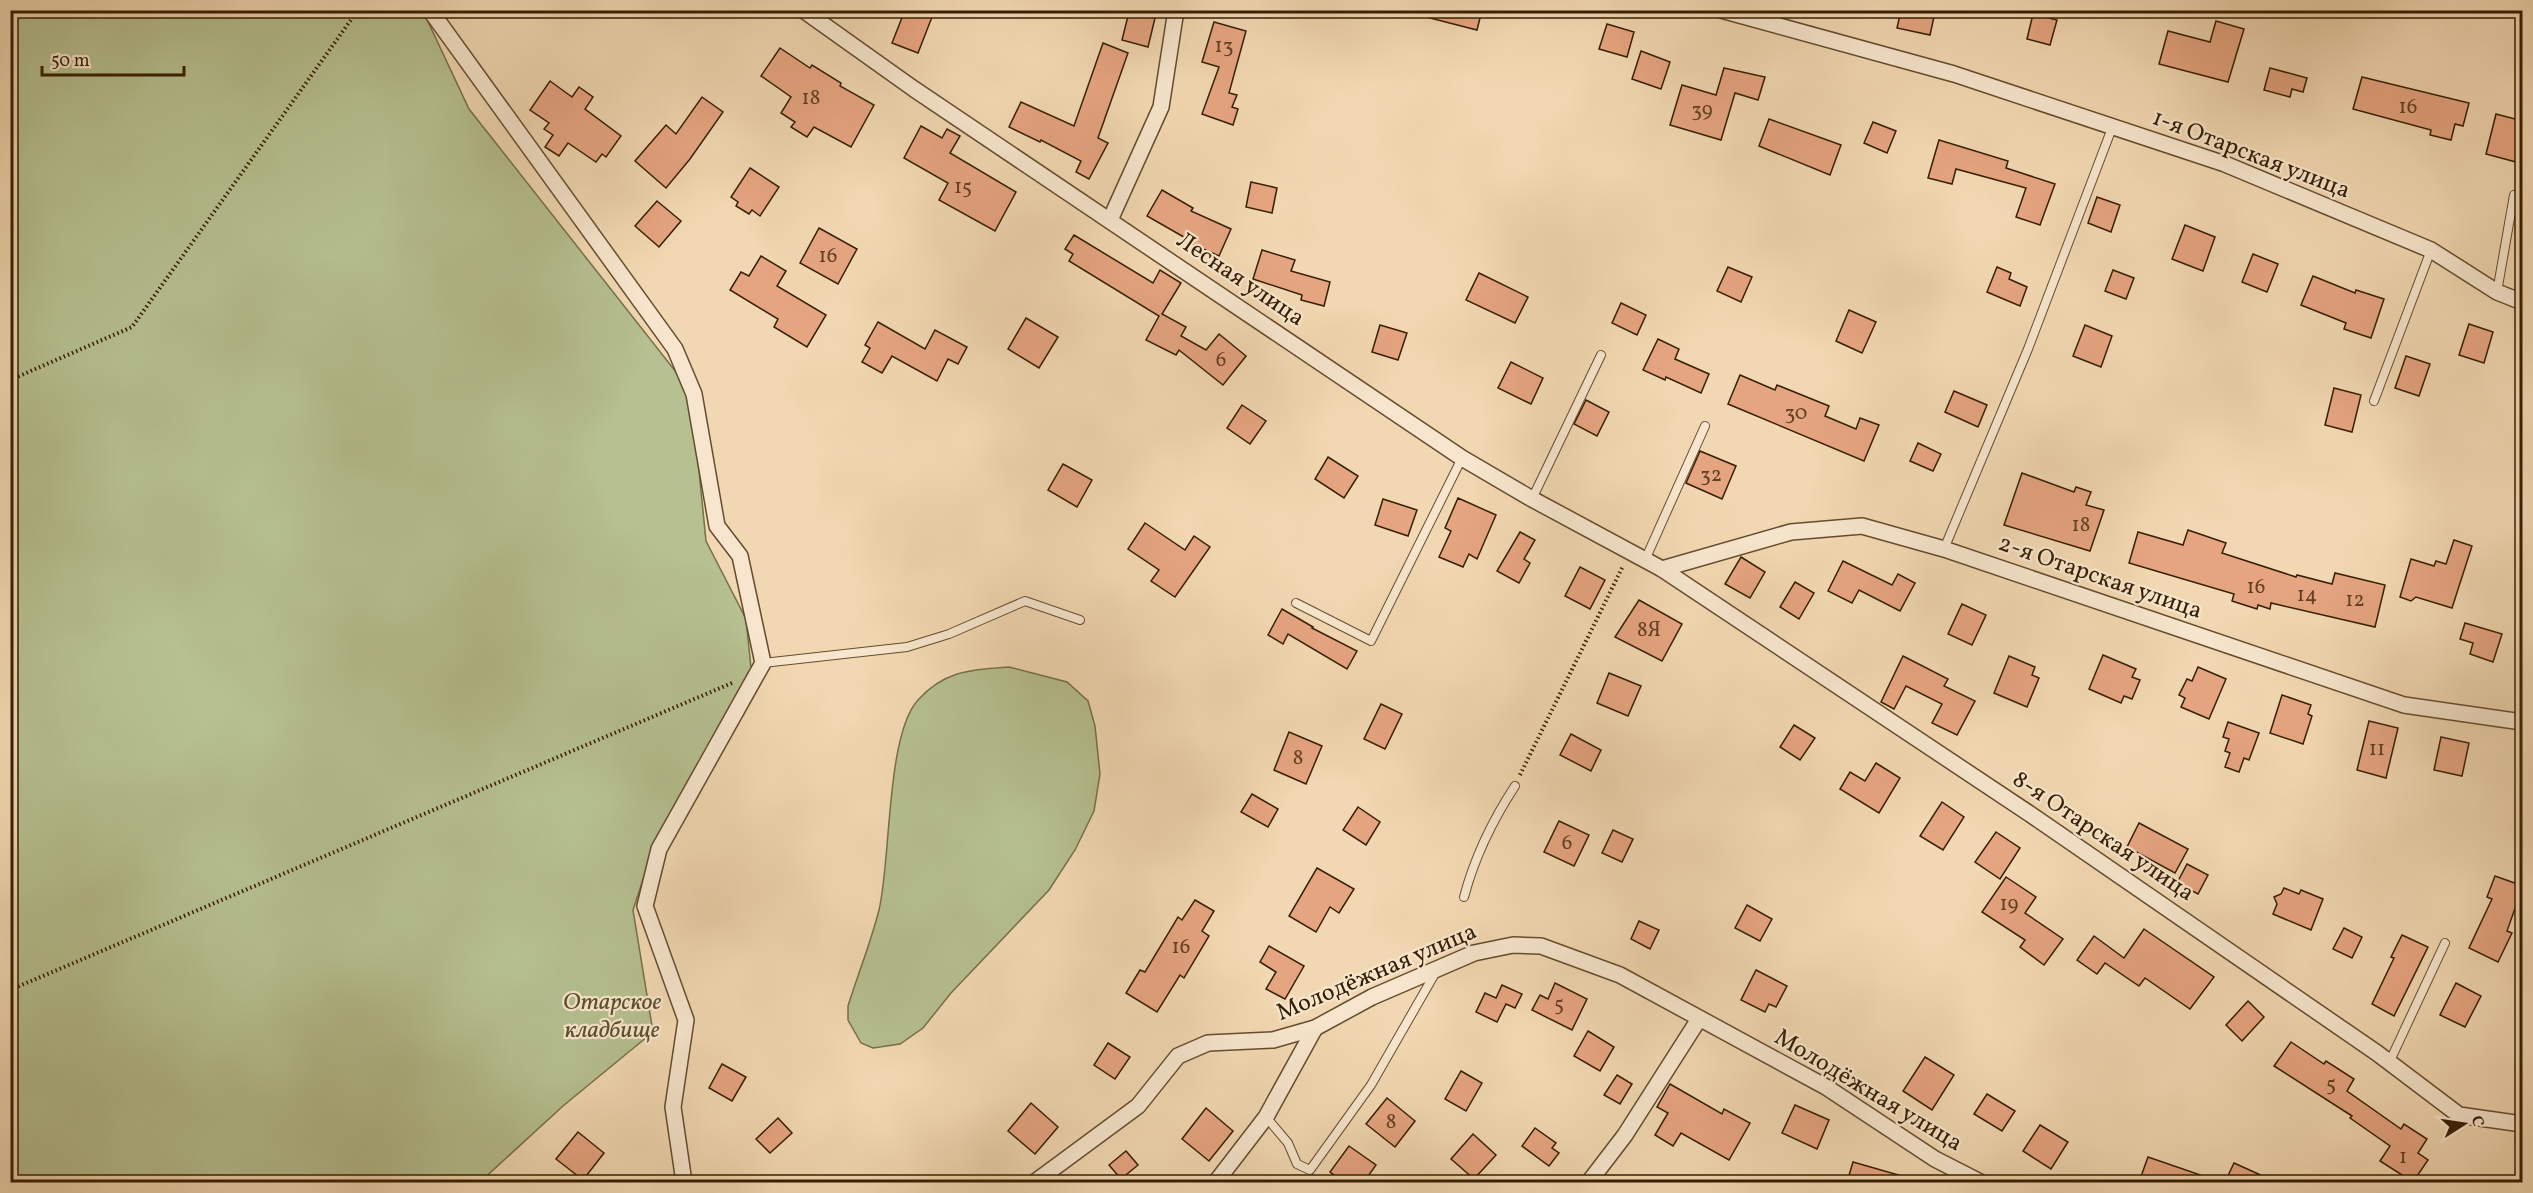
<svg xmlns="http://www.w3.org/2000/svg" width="2533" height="1193" font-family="Vollkorn,serif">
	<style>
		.green { fill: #b6c090; stroke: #766f49; stroke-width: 1.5 }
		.building { fill: #e6a581; stroke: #361e02; stroke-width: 1.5 }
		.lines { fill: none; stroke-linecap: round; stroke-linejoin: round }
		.service-casing { stroke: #654c2e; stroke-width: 10 }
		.minor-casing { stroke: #654c2e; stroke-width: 18 }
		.path { stroke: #361e02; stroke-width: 4; stroke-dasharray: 1.5 3; stroke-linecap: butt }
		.service { stroke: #f7e6cd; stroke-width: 8 }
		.minor { stroke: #f7e6cd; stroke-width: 15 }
		.labels { text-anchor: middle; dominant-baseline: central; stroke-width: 4.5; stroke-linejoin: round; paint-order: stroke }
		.number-label { font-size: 21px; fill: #624022 }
		.street-label { font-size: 24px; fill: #361e02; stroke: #f7e6cd }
		.park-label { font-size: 24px; font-style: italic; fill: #5c4f2d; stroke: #f7e6cd }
	</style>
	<rect width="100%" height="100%" fill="#f2d8b2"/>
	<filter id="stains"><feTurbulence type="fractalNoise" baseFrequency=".00333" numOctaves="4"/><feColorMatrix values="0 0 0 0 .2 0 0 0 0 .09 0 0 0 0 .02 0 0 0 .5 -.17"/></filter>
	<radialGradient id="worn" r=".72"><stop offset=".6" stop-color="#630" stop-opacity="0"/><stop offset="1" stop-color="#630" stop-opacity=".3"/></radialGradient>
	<g class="green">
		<polygon points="10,11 423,11 469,109 691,391 706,541 746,619 751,668 653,849 633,910 653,1032 563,1106 480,1182 11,1182"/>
		<path d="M1009,667L1067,682L1088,701L1095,726L1100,774L1094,811L1075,850L1049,890L951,993L923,1028L900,1044L873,1048L861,1043L848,1020V1006C858,974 871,942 879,910C891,861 886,735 918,700C945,670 971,670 1009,667Z"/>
	</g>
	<g class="building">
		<polygon points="905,10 915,10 932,17 918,53 892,43"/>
		<polygon points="1422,10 1482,10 1477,30 1422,16"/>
		<polygon points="1901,10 1935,12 1930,35 1897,28"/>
		<polygon points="1129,12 1155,18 1148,47 1122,40"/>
		<polygon points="2033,14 2057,20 2050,45 2027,39"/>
		<polygon points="2216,21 2244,29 2228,82 2159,64 2168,31 2210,42"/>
		<polygon points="1214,22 1246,31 1229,93 1237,95 1232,107 1238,109 1233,125 1202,114 1219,67 1202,62"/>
		<polygon points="1607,24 1634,32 1627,57 1599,49"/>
		<polygon points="1103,43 1128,53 1098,138 1108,143 1089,179 1076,172 1081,161 1041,140 1040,142 1009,127 1021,102 1074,126"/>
		<polygon points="780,48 810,68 812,65 841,83 840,86 874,105 851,147 814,127 807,137 791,127 795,122 781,113 791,97 761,76"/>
		<polygon points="1641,51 1670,62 1661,89 1632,79"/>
		<polygon points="1724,68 1765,77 1758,100 1735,93 1721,140 1670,125 1682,85 1716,95"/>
		<polygon points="2270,68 2307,78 2303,92 2292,89 2290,97 2264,90"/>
		<polygon points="2362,77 2469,103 2463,126 2455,124 2451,140 2430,135 2431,130 2353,109"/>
		<polygon points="550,81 572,97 579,87 593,97 585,109 621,136 606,157 602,154 596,162 568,143 559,156 545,147 553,135 544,129 549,123 530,110"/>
		<polygon points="702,97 723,112 690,159 666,188 635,161 666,125 676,134"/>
		<polygon points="2496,114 2523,121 2523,136 2516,162 2486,154"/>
		<polygon points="1769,119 1841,145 1830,175 1759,146"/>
		<polygon points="1873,122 1896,131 1887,153 1864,143"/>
		<polygon points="921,126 942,138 947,129 960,136 950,153 1016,192 995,231 939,200 948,183 904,158"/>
		<polygon points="1939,140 2008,161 2006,168 2055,184 2040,225 2016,217 2026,188 1956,169 1952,184 1928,178"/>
		<polygon points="750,168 779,187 760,216 752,210 749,214 736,206 738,202 731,197"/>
		<polygon points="1251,182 1277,188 1272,213 1246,207"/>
		<polygon points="1162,190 1193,208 1191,211 1231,229 1219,256 1187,242 1189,240 1147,216"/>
		<polygon points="2097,197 2120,205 2111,232 2088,223"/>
		<polygon points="657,201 681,221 659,247 635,226"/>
		<polygon points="2185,225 2215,237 2203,271 2172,259"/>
		<polygon points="819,228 857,249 838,284 800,263"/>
		<polygon points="1074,235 1153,283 1160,270 1181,283 1162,314 1186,327 1181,336 1206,350 1219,334 1246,356 1223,385 1179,350 1176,355 1146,340 1159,316 1069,261 1073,254 1065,249"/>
		<polygon points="1262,250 1295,260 1291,271 1330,282 1324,306 1301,300 1302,295 1253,279"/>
		<polygon points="2253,254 2278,264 2267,292 2242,282"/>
		<polygon points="761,256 786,271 777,286 826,315 807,347 774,327 778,319 730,290 741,272 749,276"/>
		<polygon points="1728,267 1752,277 1741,302 1717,291"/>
		<polygon points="1997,267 2011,273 2009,279 2027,287 2020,306 1987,292"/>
		<polygon points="2113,270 2134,278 2126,299 2105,291"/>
		<polygon points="1479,273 1528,297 1515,323 1466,300"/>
		<polygon points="2313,276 2355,293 2356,290 2384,299 2371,338 2344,329 2346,323 2301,305"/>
		<polygon points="1621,303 1646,315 1637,335 1612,323"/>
		<polygon points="1849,310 1876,322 1862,353 1836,341"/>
		<polygon points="1026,318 1058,337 1039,368 1008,349"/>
		<polygon points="878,322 925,349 935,330 967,347 958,364 948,359 937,381 892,356 882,373 862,362 870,348 865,345"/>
		<polygon points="2469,324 2493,332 2484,363 2459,355"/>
		<polygon points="1380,325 1407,333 1398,360 1372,352"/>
		<polygon points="2085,325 2112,336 2101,367 2073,356"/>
		<polygon points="1658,339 1679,349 1675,359 1709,374 1701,393 1666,377 1665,380 1643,370"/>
		<polygon points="2406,356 2430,364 2419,396 2395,388"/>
		<polygon points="1511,362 1543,378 1531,404 1498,388"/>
		<polygon points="1740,375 1775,390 1777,385 1829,406 1825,416 1856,429 1860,418 1879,425 1864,461 1728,404"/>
		<polygon points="2334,388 2361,395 2352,432 2325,425"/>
		<polygon points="1954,391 1987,405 1978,427 1945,412"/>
		<polygon points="1586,400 1609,412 1597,436 1574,424"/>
		<polygon points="1242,405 1266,421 1250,444 1227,428"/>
		<polygon points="1918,443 1941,454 1933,471 1910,461"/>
		<polygon points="1700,451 1736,466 1722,499 1686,483"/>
		<polygon points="1328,457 1358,476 1344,498 1315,479"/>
		<polygon points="1063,464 1092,480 1077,507 1048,490"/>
		<polygon points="2022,473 2074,492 2076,487 2091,492 2086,505 2104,510 2090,551 2004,525"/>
		<polygon points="1458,498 1496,515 1477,559 1469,554 1463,567 1439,557 1451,531 1445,528"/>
		<polygon points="1383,499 1417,510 1408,536 1375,525"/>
		<polygon points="1145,523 1185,550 1194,536 1210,547 1175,597 1151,581 1159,570 1128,549"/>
		<polygon points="2188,530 2226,543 2222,553 2296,577 2297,575 2332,584 2335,573 2385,585 2375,627 2271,603 2270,609 2258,605 2257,609 2232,601 2234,594 2129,563 2138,532 2183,545"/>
		<polygon points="1520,532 1535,540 1524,559 1530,563 1519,583 1497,571"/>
		<polygon points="2454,540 2472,546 2452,608 2416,597 2411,601 2400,597 2411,559 2434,566 2436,561 2446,564"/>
		<polygon points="1741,557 1765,572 1750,598 1725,584"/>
		<polygon points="1843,561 1892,585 1898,574 1915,583 1900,611 1859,590 1852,603 1828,591"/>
		<polygon points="1580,567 1605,580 1590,609 1565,596"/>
		<polygon points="1795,582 1814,593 1799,619 1780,607"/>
		<polygon points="1639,600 1682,624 1662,661 1615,637"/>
		<polygon points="1962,604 1986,615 1972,645 1948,634"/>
		<polygon points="1282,609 1313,627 1312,628 1357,651 1347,669 1288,634 1283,644 1268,635"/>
		<polygon points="2465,623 2502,634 2493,662 2470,654 2473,643 2460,639"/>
		<polygon points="2103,655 2136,669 2132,677 2140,680 2132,699 2124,696 2121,703 2089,689"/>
		<polygon points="1903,656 1948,679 1944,686 1975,701 1957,735 1932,723 1942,704 1906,686 1894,709 1881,702"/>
		<polygon points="2009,656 2035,667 2032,675 2039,678 2027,707 1994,693"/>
		<polygon points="2198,667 2226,679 2209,719 2181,707 2185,698 2179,695 2187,679 2192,681"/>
		<polygon points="1609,673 1641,686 1628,716 1597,703"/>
		<polygon points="2282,695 2311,705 2308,714 2312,716 2303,744 2270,733"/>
		<polygon points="1381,704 1402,714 1385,749 1364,739"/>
		<polygon points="2369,721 2398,728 2386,778 2357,770"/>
		<polygon points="2228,722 2259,733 2249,760 2244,758 2239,772 2225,767 2230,753 2225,751 2229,739 2223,737"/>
		<polygon points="1794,725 1815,738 1800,760 1780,747"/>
		<polygon points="1289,732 1322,746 1306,784 1274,770"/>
		<polygon points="1571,734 1601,750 1591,771 1560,755"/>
		<polygon points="2441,737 2469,743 2462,776 2434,770"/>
		<polygon points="1876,763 1900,778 1879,813 1840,789 1850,772 1865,781"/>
		<polygon points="1252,794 1278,809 1268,827 1241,812"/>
		<polygon points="1942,802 1964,817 1943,850 1920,836"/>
		<polygon points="1358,807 1380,822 1366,845 1343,830"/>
		<polygon points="1559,821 1589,835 1574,866 1544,852"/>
		<polygon points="2139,823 2188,849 2175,873 2127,847"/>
		<polygon points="1613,830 1633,839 1622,862 1602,853"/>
		<polygon points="1996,832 2020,848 2000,879 1975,862"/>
		<polygon points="2187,864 2208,875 2198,894 2177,883"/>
		<polygon points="1317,868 1354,889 1339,913 1330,907 1316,932 1289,916"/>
		<polygon points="2495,876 2523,886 2507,931 2512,933 2498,962 2469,948 2492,899 2487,897"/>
		<polygon points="2006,877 2036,897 2025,913 2063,939 2044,965 2020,947 2025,940 1982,912"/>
		<polygon points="2284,888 2299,894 2301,890 2323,899 2311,930 2273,914 2277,904 2274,897 2281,894"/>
		<polygon points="1195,900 1214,911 1202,931 1209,936 1184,978 1180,975 1157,1012 1126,993 1140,970 1145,972 1178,917 1182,920"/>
		<polygon points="1747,905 1772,919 1760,941 1735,928"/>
		<polygon points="1639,921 1659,930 1650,949 1631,939"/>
		<polygon points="2344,928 2362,937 2352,958 2333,949"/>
		<polygon points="2144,929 2214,977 2190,1009 2145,978 2139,986 2105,963 2097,974 2077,960 2094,936 2124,958"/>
		<polygon points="2402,935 2428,947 2394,1016 2372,1004 2394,958 2391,957"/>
		<polygon points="1269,946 1304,966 1285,999 1266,989 1276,972 1260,962"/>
		<polygon points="1756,970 1787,986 1776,1007 1769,1004 1765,1012 1741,1000"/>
		<polygon points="1555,983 1587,999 1572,1030 1532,1010 1540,995 1548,999"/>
		<polygon points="2456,983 2481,996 2465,1027 2440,1015"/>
		<polygon points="1502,985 1522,994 1515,1008 1506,1004 1497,1022 1476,1012 1485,993 1496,998"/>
		<polygon points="2248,1001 2264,1017 2242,1041 2226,1025"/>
		<polygon points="1588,1031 1614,1047 1600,1071 1574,1056"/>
		<polygon points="2291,1042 2324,1064 2326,1061 2354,1079 2347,1091 2401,1129 2404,1124 2427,1139 2418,1153 2428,1160 2413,1182 2380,1161 2390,1146 2350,1118 2352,1116 2274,1066"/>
		<polygon points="1108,1043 1130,1057 1115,1079 1094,1065"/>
		<polygon points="1925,1057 1954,1075 1932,1110 1903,1091"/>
		<polygon points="722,1064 746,1077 732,1101 709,1088"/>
		<polygon points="1461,1071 1482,1083 1466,1111 1445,1099"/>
		<polygon points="1617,1075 1632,1084 1620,1104 1604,1095"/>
		<polygon points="1670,1084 1722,1114 1724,1109 1750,1123 1729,1160 1681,1133 1673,1146 1655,1135 1668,1113 1657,1107"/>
		<polygon points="1987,1094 2015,1111 2002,1131 1974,1114"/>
		<polygon points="1387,1098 1415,1121 1395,1147 1366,1124"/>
		<polygon points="1031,1103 1058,1127 1035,1154 1008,1131"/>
		<polygon points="1795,1105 1829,1120 1817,1149 1782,1133"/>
		<polygon points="1206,1108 1233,1131 1209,1161 1182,1139"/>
		<polygon points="778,1118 792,1133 770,1153 756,1139"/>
		<polygon points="2040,1125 2068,1142 2051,1169 2023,1151"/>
		<polygon points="1535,1128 1556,1143 1552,1148 1559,1153 1549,1166 1522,1146"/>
		<polygon points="578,1132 604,1153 583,1180 556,1159"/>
		<polygon points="1473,1134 1496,1155 1474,1179 1451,1159"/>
		<polygon points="1349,1146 1376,1165 1364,1182 1344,1182 1330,1172"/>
		<polygon points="1126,1151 1138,1165 1121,1179 1109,1165"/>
		<polygon points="2148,1157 2215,1180 2215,1182 2139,1182"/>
		<polygon points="1853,1162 1909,1178 1908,1182 1847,1182"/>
		<polygon points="2234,1163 2276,1182 2225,1182"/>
	</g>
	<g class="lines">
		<g class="service-casing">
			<g id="service">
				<polyline points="2497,292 2514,195"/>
				<polyline points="2374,401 2431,250"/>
				<polyline points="1532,499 1601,355"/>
				<polyline points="1944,549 2028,349 2112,128"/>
				<polyline points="1645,560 1705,426"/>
				<polyline points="1296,603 1371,641 1462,458"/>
				<polyline points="763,663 907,647 949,634 1025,601 1080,620"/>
				<path d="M1464,897C1475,856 1492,821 1515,786"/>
				<polyline points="2389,1063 2445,943"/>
				<polyline points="1266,1117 1288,1143 1297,1164 1310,1170 1371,1085 1437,970"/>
			</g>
		</g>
		<g class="minor-casing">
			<g id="minor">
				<polyline points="430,10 675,349 694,394 717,526 740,556 763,663 659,849 645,906 686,1020 673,1107 684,1182"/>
				<polyline points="803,10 914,89 1462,458 1532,499 1662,569 2030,814 2377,1053 2459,1115 2522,1124"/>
				<polyline points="1721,10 1954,74 2225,164 2431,250 2497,292 2522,302"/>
				<polyline points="1110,220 1161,107 1176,10"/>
				<polyline points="1662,569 1791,532 1862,526 1944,549 2404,705 2522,722"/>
				<polyline points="1035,1182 1138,1106 1178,1056 1208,1043 1273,1040 1315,1028 1372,997 1474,953 1513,945 1541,946 1620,975 1826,1087 1935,1159 1980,1182"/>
				<polyline points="1216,1182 1266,1117 1315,1028"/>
				<polyline points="1589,1182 1625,1135 1699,1019"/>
			</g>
		</g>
		<g class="path">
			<polyline points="10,380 132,327 358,10"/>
			<polyline points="1520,775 1623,566"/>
			<polyline points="10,990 732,683"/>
		</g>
		<use href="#service" class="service"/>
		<use href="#minor" class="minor"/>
	</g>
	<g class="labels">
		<g class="number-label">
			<text x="1224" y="46">13</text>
			<text x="811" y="98">18</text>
			<text x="2408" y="107">16</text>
			<text x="1702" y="110">39</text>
			<text x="963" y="187">15</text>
			<text x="828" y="256">16</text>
			<text x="1221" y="360">6</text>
			<text x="1796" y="413">30</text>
			<text x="1711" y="475">32</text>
			<text x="2081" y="525">18</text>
			<text x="2256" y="587">16</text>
			<text x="2307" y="595">14</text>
			<text x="2355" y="600">12</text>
			<text x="1649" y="630">8Я</text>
			<text x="2377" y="749">11</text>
			<text x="1298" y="758">8</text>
			<text x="1567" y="843">6</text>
			<text x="2009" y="904">19</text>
			<text x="1181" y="947">16</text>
			<text x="1559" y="1004">5</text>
			<text x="2331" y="1084">5</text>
			<text x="1391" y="1122">8</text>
			<text x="2403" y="1157">1</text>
		</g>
		<g class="street-label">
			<text transform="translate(2251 155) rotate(21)">1-я Отарская улица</text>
			<text transform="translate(1240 280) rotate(34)">Лесная улица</text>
			<text transform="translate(2100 578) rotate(19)">2-я Отарская улица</text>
			<text transform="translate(2103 837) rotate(34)">8-я Отарская улица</text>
			<text transform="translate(1377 973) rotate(-23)">Молодёжная улица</text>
			<text transform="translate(1868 1091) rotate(31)">Молодёжная улица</text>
		</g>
		<g class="park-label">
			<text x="612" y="1003">Отарское<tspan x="612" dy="28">кладбище</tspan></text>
		</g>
	</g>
	<rect width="2533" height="1193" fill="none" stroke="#f2d8b2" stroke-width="36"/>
	<rect x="12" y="12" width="2509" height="1169" fill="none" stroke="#361e02" stroke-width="3"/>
	<rect x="18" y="18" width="2497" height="1157" fill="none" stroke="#361e02" stroke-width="1.5"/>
	<g transform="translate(2464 1124) rotate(78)" stroke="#f7e6cd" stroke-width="4.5" paint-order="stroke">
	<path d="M0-4.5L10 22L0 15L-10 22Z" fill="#361e02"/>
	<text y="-9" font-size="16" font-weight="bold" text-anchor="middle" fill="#361e02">С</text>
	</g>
	<path d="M42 66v9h142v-9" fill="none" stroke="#361e02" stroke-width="3"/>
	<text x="51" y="66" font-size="18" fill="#361e02" stroke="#f7e6cd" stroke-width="4.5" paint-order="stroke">50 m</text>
	<rect width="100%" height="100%" filter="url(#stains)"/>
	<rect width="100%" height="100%" fill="url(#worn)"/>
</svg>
